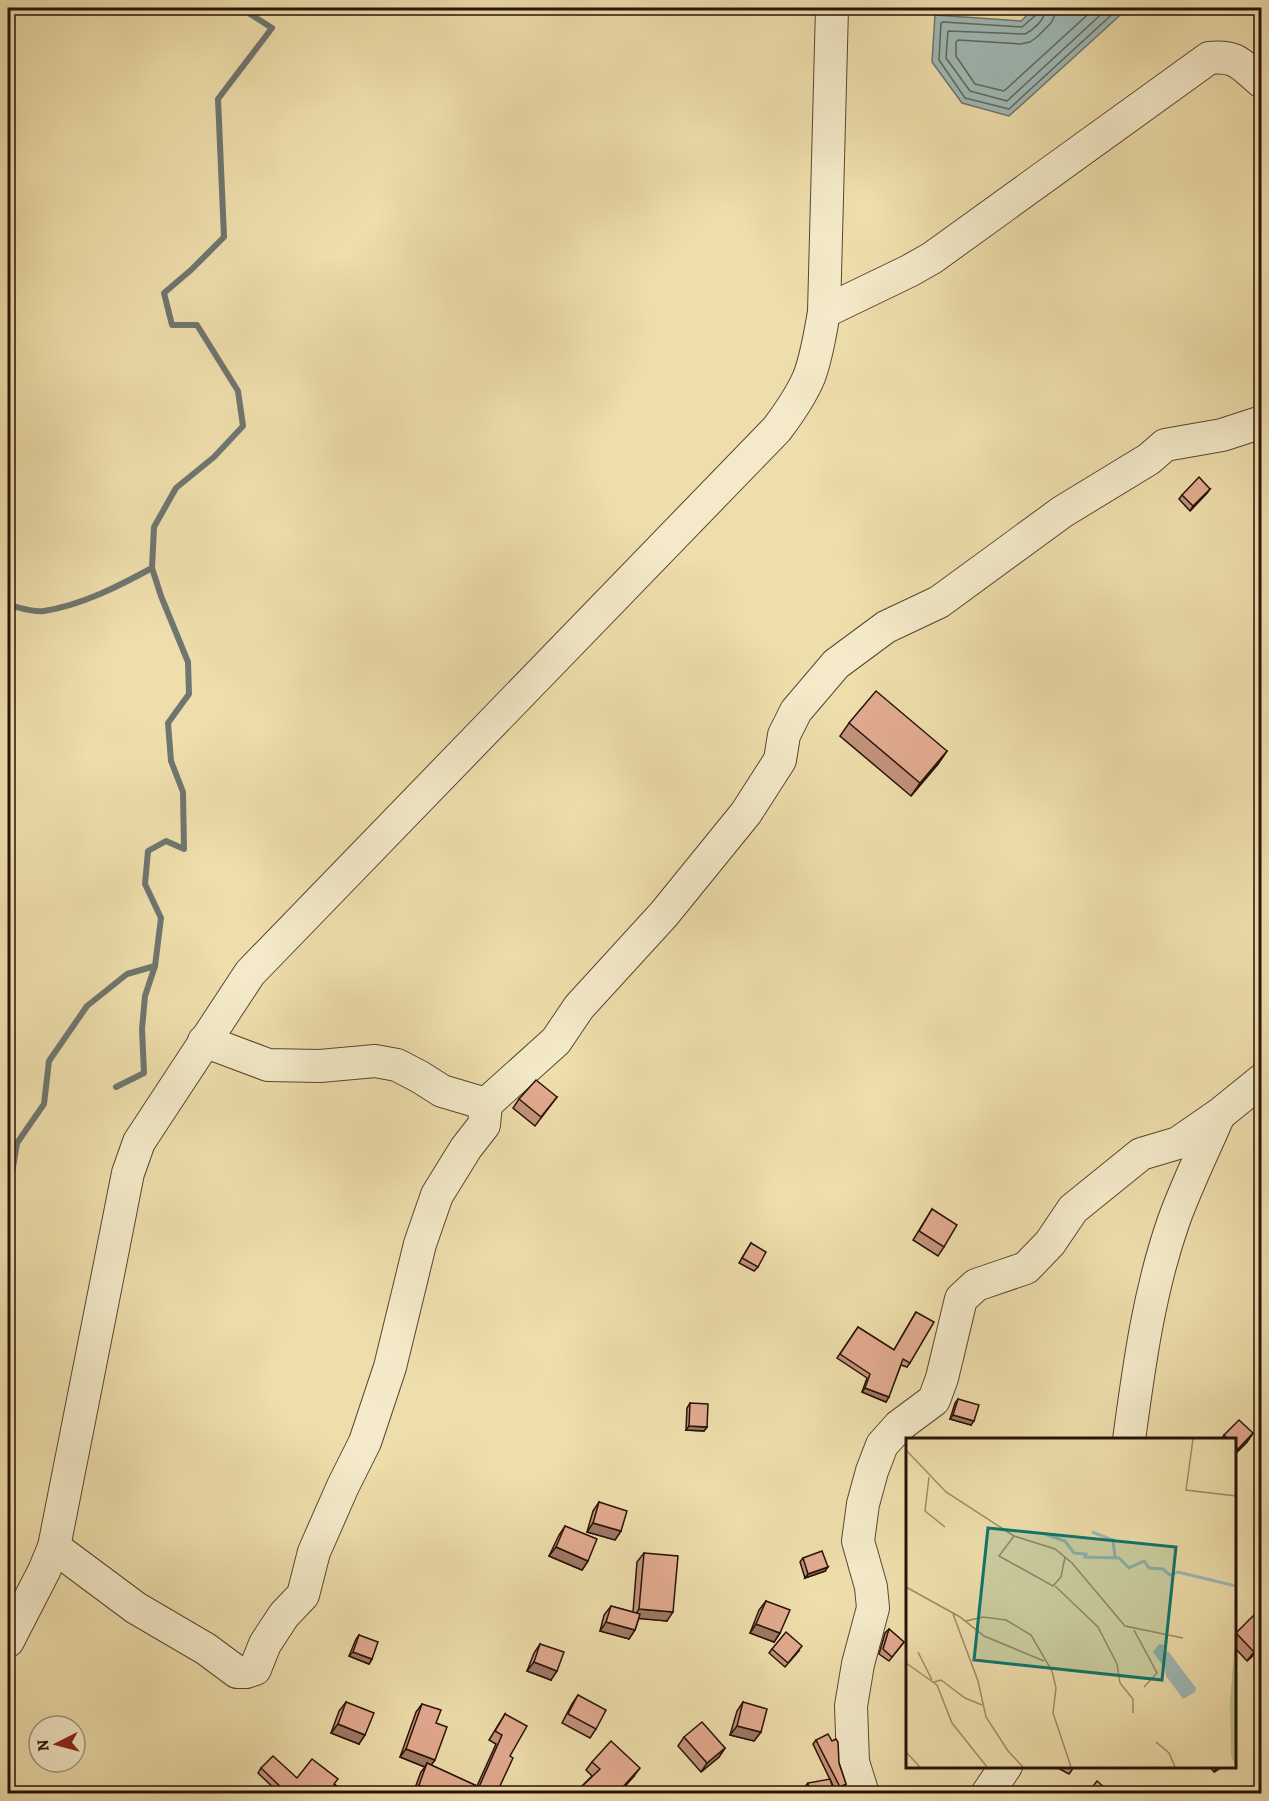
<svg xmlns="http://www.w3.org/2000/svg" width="1269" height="1801" font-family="Alegreya,serif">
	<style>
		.water { fill: #9eb9b5; stroke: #6f7670; stroke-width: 1.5 }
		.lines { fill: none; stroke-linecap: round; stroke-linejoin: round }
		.shore { stroke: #63665e; stroke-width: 1.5 }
		.stream { stroke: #6f7670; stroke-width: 6 }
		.minor-casing { stroke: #5a4531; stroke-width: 34 }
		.minor { stroke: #f4eac9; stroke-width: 32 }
		.wall { fill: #c2937c; stroke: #281208; stroke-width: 1.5 }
		.shaded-wall { fill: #9e7865; stroke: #281208; stroke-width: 1.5 }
		.building { fill: #e2ab90; stroke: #281208; stroke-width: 1.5 }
		.inset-river { fill: none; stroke: #9eb9b5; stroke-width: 3 }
		.inset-road { fill: none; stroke: #9f8c6a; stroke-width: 1.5 }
		.view { fill: #0f766e; fill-opacity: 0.15; stroke: #0f766e; stroke-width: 3 }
		.inset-edge { fill: none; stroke: #281208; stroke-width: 3 }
	</style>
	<rect width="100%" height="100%" fill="#eedeac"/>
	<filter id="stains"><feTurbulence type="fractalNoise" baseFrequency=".00333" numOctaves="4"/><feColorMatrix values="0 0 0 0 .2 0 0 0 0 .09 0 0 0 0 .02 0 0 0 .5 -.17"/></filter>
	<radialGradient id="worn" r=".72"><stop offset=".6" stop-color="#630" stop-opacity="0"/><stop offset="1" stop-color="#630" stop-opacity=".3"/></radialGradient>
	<polygon class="water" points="1035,8 1128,8 1009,116 962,103 932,62 935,15 1021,21"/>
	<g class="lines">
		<g class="shore">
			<polyline points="1039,8 1037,14 1022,27 943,22 941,23 939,60 965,98 1009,109 1119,8"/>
			<path d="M1046,8C1045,19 1035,29 1025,34L948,31L946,58L970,91L1007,101L1108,8"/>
			<polyline points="1055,8 1055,15 1051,23 1037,37 1030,42 1020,44 958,40 956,42 956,56 975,84 1004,91 1095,8"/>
		</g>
		<g class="stream">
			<path d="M8,605C19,607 33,613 44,611C82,605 119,586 152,568"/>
			<polyline points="116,1087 144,1073 142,1029 145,996 155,966"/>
			<polyline points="8,1209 9,1191 17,1143 44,1104 49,1061 87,1006 127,974 155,966 161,918 145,884 148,851 166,841 184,849 183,792 171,761 168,723 189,694 188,662 161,596 152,568 154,527 176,488 214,457 243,426 238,391 197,325 172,325 164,293 191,270 224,237 218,99 272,28 250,14 248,8"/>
		</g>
		<g class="minor-casing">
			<g id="minor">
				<path d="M824,312L909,271L932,258L1209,58C1238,55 1241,65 1262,82"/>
				<polyline points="486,1104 556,1041 579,1007 664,914 746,813 780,760 784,735 796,711 836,664 886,627 939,602 1062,512 1149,459 1165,445 1222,435 1262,422"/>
				<path d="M1129,1440C1139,1366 1149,1291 1174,1220C1187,1184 1204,1150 1219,1115"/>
				<polyline points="54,1547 136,1608 206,1649 237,1672 246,1672 255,1669 265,1644 284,1615 303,1595 314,1552 343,1486 365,1442 390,1367 420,1244 437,1195 466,1148 484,1125 486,1104 442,1091 420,1077 397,1065 375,1061 320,1066 268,1065 204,1041"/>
				<path d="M8,1641L44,1571L54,1547L128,1173L139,1142L250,973L777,429C789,413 801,396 809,377C817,356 820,334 824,312L832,8"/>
				<polyline points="863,1794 853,1762 851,1706 858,1664 873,1608 871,1587 858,1541 863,1504 872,1471 882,1445 899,1426 934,1400 942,1378 961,1299 976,1285 1026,1268 1050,1243 1073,1209 1141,1154 1178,1143 1220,1114 1262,1080"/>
				<polyline points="987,1794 1006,1766"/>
			</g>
		</g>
		<use href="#minor" class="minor"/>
	</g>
	<g class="wall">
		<polygon points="1210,489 1207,493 1190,511 1179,499 1182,495"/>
		<polygon points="849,723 947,751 938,764 911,796 840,736"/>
		<polygon points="557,1097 535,1126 513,1108 519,1099"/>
		<polygon points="932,1209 944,1247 938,1256 913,1240"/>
		<polygon points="751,1243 758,1267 754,1271 739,1263"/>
		<polygon points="916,1312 910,1363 907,1367 901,1365 886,1402 862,1392 867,1378 837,1358 858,1327 894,1350"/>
		<polygon points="958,1399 971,1425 950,1419 955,1403"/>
		<polygon points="690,1403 707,1427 704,1431 686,1430 687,1408"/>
		<polygon points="1253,1433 1247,1442 1234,1455 1234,1440 1221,1440 1224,1435"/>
		<polygon points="599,1502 621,1531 615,1540 587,1532 593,1511"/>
		<polygon points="565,1526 588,1561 582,1570 549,1556 559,1535"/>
		<polygon points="644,1553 667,1621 639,1618 635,1630 629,1639 600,1631 604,1615 611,1606 633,1612 637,1562"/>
		<polygon points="803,1558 825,1571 805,1578 800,1562"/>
		<polygon points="766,1601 780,1633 774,1642 750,1633 759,1610"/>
		<polygon points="1262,1623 1262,1647 1247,1661 1234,1647 1234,1635 1236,1633"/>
		<polygon points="889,1629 904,1642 889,1661 879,1654 885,1633"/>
		<polygon points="359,1635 372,1659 369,1664 349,1656 356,1639"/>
		<polygon points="540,1644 551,1680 527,1671 534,1653"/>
		<polygon points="772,1649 799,1651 785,1667 769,1653"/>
		<polygon points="578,1695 596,1729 590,1738 562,1723 572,1704"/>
		<polygon points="346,1702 359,1744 331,1733 339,1711"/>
		<polygon points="743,1702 761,1732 754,1741 730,1735 737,1711"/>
		<polygon points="422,1704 436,1723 431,1765 477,1786 496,1744 489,1740 505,1714 510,1756 499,1788 521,1794 413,1793 421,1772 425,1767 400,1757 416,1712"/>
		<polygon points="684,1737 725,1748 719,1757 701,1772 678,1746"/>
		<polygon points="816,1740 839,1763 846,1784 842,1788 836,1792 813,1744"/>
		<polygon points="592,1762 634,1776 618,1794 574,1794 592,1776 586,1770"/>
		<polygon points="1056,1767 1074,1767 1069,1774"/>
		<polygon points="1210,1767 1222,1767 1214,1772"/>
		<polygon points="261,1768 297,1778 334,1784 347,1794 280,1794 258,1773"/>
		<polygon points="808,1783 835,1794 805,1794 804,1788"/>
	</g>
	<g class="shaded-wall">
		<polygon points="1210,489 1207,493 1190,511 1193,506"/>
		<polygon points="947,751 938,764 911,796 920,783"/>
		<polygon points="865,1388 889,1397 886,1402 862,1392"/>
		<polygon points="953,1415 974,1421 971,1425 950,1419"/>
		<polygon points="689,1426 707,1427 704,1431 686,1430"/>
		<polygon points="1253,1433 1247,1442 1234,1455 1238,1449"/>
		<polygon points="593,1523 621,1531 615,1540 587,1532"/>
		<polygon points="556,1547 588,1561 582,1570 549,1556"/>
		<polygon points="828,1567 825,1571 805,1578 808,1574"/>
		<polygon points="639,1609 673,1612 667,1621 633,1618"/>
		<polygon points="606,1622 635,1630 629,1639 600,1631"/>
		<polygon points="756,1624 780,1633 774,1642 750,1633"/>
		<polygon points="1262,1644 1262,1647 1247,1661 1254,1652"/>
		<polygon points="353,1652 372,1659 369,1664 349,1656"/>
		<polygon points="534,1662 557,1671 551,1680 527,1671"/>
		<polygon points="338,1724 365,1735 359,1744 331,1733"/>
		<polygon points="737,1726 761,1732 754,1741 730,1735"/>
		<polygon points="725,1748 719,1757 701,1772 707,1763"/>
		<polygon points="406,1749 435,1760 429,1768 427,1763 425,1767 400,1757"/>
		<polygon points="1217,1767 1222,1767 1214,1772"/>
		<polygon points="640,1768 634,1776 618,1794 621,1789"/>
		<polygon points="846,1784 842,1788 836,1792 840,1787"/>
		<polygon points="419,1785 433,1791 431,1794 413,1793"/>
	</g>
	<g class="building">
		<polygon points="1199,477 1210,489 1193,506 1182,495"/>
		<polygon points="876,691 947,751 920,783 849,723"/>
		<polygon points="536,1080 557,1097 541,1117 519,1099"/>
		<polygon points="932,1209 957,1225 944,1247 919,1231"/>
		<polygon points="751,1243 766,1252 758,1267 742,1258"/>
		<polygon points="916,1312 934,1322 910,1363 903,1359 889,1397 865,1388 870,1374 840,1354 858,1327 894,1350"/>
		<polygon points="958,1399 979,1405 974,1421 953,1415"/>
		<polygon points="690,1403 708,1404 707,1427 689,1426"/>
		<polygon points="1239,1420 1253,1433 1238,1449 1234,1445 1234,1440 1229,1440 1224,1435"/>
		<polygon points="599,1502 627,1511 621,1531 593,1523"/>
		<polygon points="565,1526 597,1539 588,1561 556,1547"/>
		<polygon points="822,1551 828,1567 808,1574 803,1558"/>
		<polygon points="644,1553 678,1556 673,1612 639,1609"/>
		<polygon points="766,1601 790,1610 780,1633 756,1624"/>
		<polygon points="611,1606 640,1614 635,1630 606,1622"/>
		<polygon points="1254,1615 1262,1623 1262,1644 1254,1652 1236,1633"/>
		<polygon points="889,1629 904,1642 892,1657 883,1649"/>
		<polygon points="786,1632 802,1646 788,1663 772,1649"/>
		<polygon points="359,1635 378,1642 372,1659 353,1652"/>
		<polygon points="540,1644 564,1652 557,1671 534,1662"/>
		<polygon points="578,1695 606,1710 596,1729 568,1714"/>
		<polygon points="346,1702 374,1713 365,1735 338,1724"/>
		<polygon points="743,1702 767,1709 761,1732 737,1726"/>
		<polygon points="422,1704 441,1710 436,1723 447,1727 435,1760 406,1749"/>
		<polygon points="505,1714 527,1726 510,1756 513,1758 499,1788 521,1794 432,1794 433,1791 419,1785 427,1763 479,1787 502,1735 495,1731"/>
		<polygon points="702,1722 725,1748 707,1763 684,1737"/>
		<polygon points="828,1734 832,1741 836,1739 838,1742 839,1763 846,1784 840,1787 816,1740"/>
		<polygon points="611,1741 640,1768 621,1789 620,1788 614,1794 574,1794 600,1769 592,1762"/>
		<polygon points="273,1756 297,1778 312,1759 338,1779 334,1784 347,1794 288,1794 261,1768"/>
		<polygon points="830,1779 835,1794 809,1794 808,1783"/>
		<polygon points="1097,1781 1112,1794 1087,1794"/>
	</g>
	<g transform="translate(906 1438)">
		<rect width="330" height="330" fill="#eedeac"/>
		<path d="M330,190V327L325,319L324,263Z" fill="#bbc188"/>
		<path d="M253,206L258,207L257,216L262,213L290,250L289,254L277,261L260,238L259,230L247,214Z" fill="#9eb9b5"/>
		<path class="inset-river" d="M186,94L207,102L209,119M139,96L159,103L168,115L180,116L179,119L213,120L223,130L238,123L243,130L257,131L264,137L272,134L330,148"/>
		<path class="inset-road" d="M287,1L280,52L330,58M0,12L40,54L108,98L149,111L166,125L219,188L277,200M23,39L19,73L39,89M108,98L93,118L147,148L155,139L159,119M149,148L192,189L211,226L214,245L227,261V275M0,149L54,179L78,198L138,223M47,176L72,243L80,279L102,313L117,329M60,183L77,179L100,182L125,197L146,233L150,250L147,275L165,329M228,192L251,235L238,249M12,214L26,242M0,225L31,247L46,285L81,329M28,244L35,242L59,260L76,267M250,304L263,315L269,329M0,314L14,329"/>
		<path class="view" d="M82,90L270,109L256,242L68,222Z"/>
		<rect width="330" height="330" class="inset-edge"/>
	</g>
	<rect width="1269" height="1801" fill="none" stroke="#eedeac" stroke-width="30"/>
	<rect x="9" y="9" width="1251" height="1783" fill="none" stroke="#281208" stroke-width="3"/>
	<rect x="15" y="15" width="1239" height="1771" fill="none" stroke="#281208" stroke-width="1.5"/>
	<g transform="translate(57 1744) rotate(264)"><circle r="28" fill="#f4eac9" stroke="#a2947c" stroke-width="1.5"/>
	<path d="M0-4.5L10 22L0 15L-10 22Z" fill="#8f2418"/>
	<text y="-9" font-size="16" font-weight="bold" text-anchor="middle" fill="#281208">N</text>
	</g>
	<rect width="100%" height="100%" filter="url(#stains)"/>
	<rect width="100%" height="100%" fill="url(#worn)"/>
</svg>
